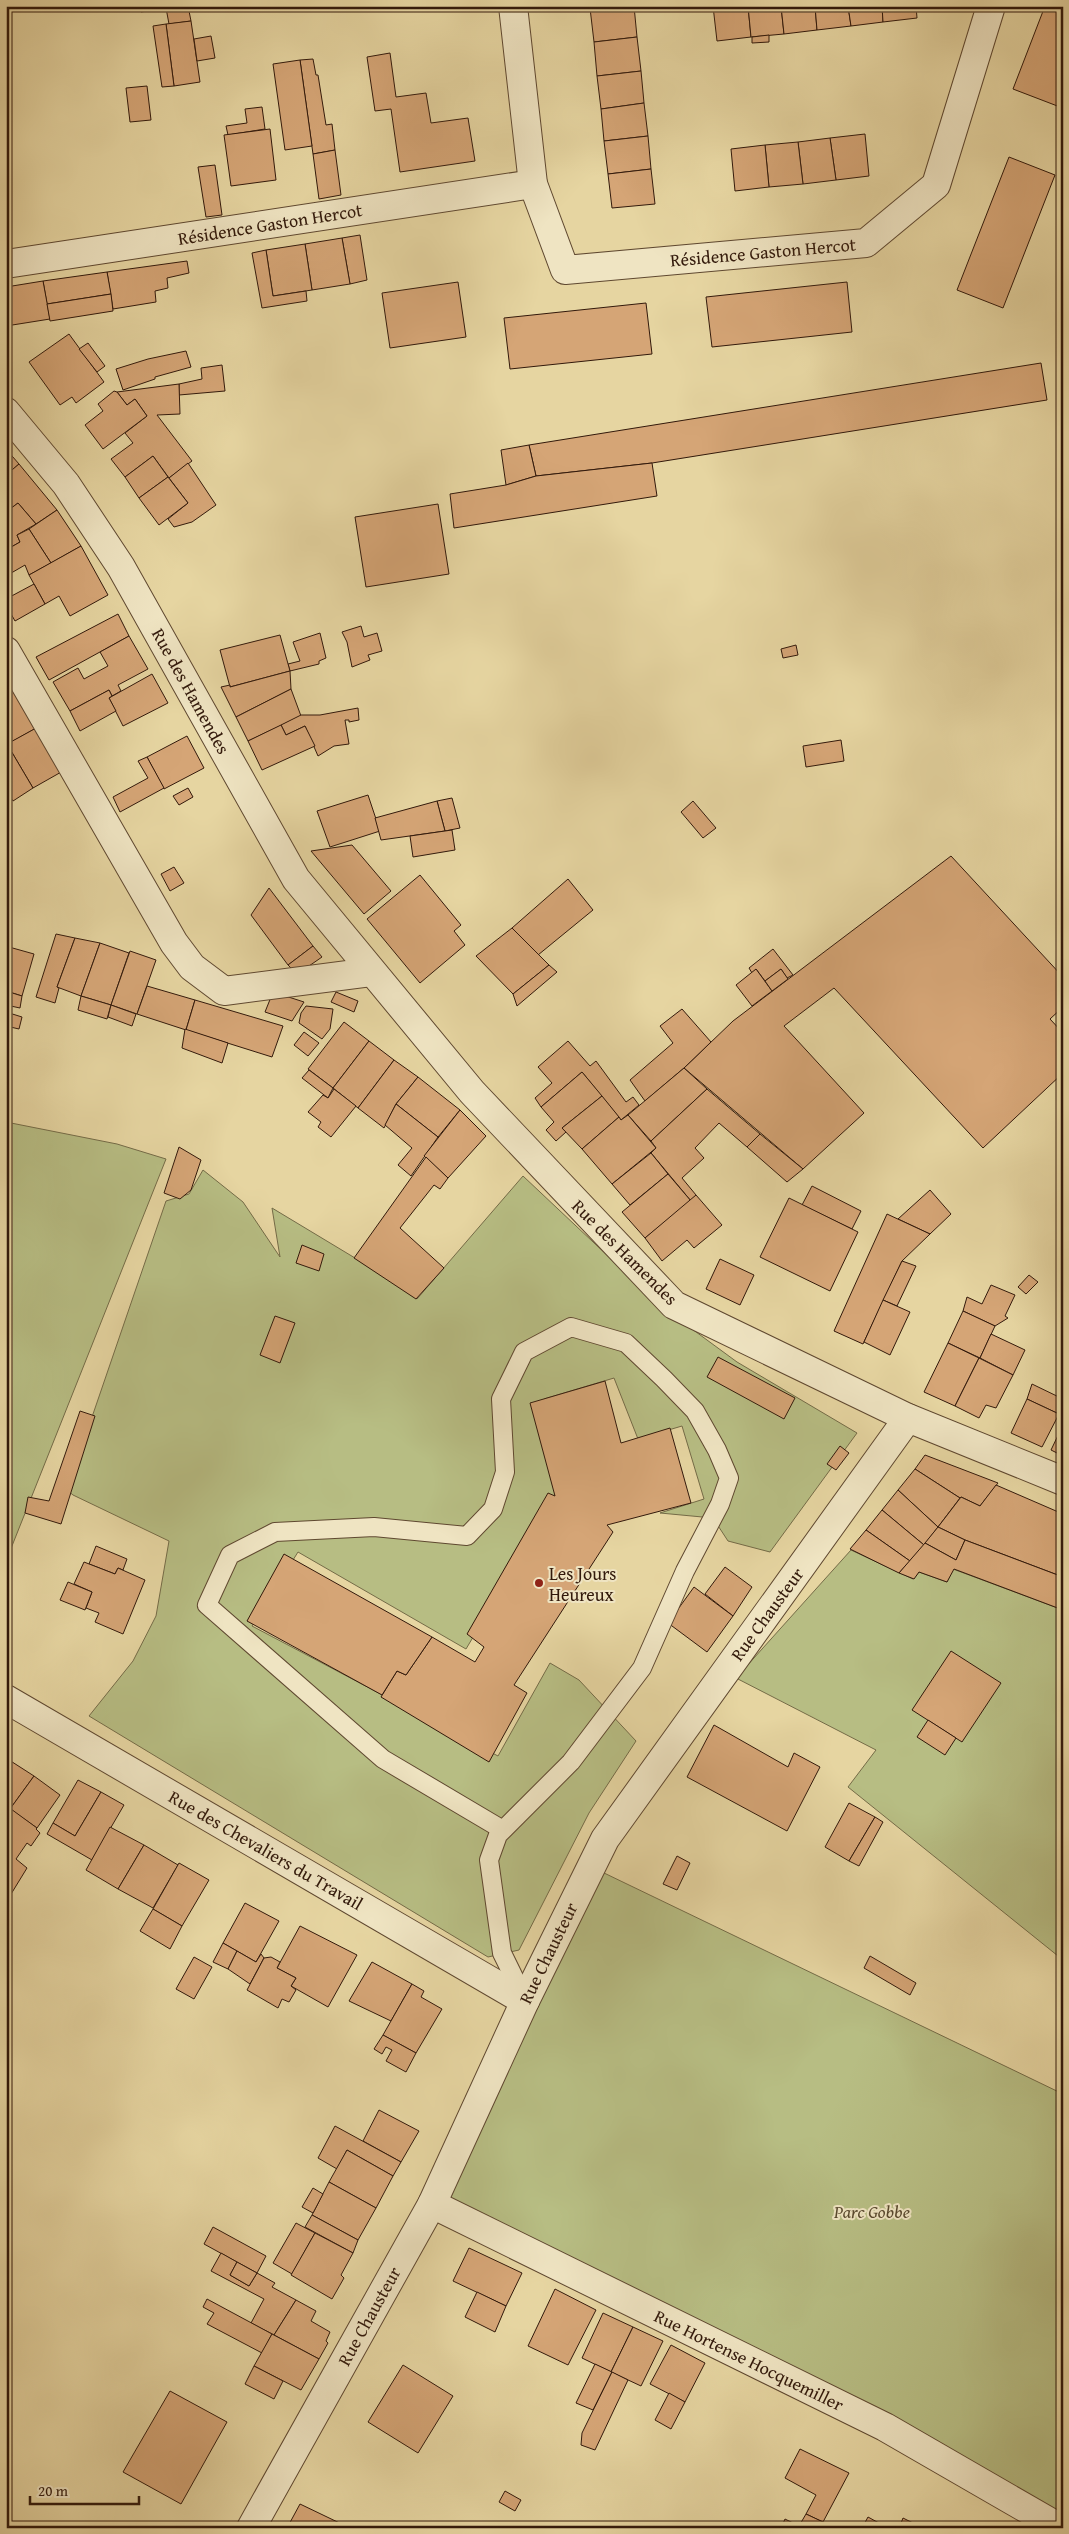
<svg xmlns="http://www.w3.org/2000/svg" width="1069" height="2534" font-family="'Gentium Book Plus',serif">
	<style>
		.green { fill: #b7bd83; stroke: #746b47 }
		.building { fill: #d5a576; stroke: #32190b }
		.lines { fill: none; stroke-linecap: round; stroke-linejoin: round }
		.lane-casing { stroke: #5f4830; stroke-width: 20 }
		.street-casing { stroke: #5f4830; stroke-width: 30 }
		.lane { stroke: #efe4c2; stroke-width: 18 }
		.street { stroke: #efe4c2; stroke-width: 28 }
		.poi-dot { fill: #8f2418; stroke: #efe4c2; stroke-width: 2 }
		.labels { text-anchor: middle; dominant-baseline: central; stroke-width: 4; stroke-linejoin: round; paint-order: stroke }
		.street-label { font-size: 18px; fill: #32190b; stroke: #efe4c2 }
		.poi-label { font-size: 18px; fill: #32190b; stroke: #efe4c2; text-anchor: start }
		.park-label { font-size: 18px; font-style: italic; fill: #5a4a2f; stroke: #efe4c2 }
	</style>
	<rect width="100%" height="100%" fill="#e6d5a1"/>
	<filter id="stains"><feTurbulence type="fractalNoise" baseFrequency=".004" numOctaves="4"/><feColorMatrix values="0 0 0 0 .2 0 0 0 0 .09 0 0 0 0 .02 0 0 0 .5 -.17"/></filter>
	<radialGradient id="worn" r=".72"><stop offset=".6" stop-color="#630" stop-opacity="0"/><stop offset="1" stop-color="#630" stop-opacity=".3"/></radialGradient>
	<g class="green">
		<polygon points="6,1122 117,1144 166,1159 6,1561"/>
		<polygon points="203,1170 243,1202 280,1257 272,1208 355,1258 417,1299 523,1176 662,1307 737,1362 857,1433 770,1552 728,1541 713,1518 660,1513 704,1499 682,1426 638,1439 614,1378 544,1399 564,1484 466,1649 298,1552 252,1626 498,1756 550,1663 579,1680 636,1741 589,1813 519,1950 488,1957 89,1716 133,1661 156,1616 169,1541 73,1495 67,1490 166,1201 189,1194"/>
		<polygon points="851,1550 913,1579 919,1572 947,1582 953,1569 1063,1610 1063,1960 848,1787 876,1750 736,1678"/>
		<polygon points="602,1872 1063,2094 1063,2528 432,2204"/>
	</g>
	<g class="building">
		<polygon points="140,6 188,6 191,21 169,24 166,8 141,12"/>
		<polygon points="606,6 634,6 637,37 594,42 590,8"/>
		<polygon points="713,6 748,6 751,37 717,41"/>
		<polygon points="748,6 781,6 784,34 751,37"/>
		<polygon points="781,6 815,6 817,30 784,34"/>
		<polygon points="815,6 848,6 851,26 817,30"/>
		<polygon points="848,6 882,6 883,22 851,26"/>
		<polygon points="882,6 916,6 917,18 883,22"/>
		<polygon points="1045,6 1063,6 1063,100 1060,107 1013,89"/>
		<polygon points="191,21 200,82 174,86 166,24"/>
		<polygon points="166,24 174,86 162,87 153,26"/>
		<polygon points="769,35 769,42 752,43 752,37"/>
		<polygon points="211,36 215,58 197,61 194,39"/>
		<polygon points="637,37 641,71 597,76 594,42"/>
		<polygon points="390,53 396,97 426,93 431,123 468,118 475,161 400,172 391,109 375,111 367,57"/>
		<polygon points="313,59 316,75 318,75 326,125 332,124 335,150 313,154 300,60"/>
		<polygon points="300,60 312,146 285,150 273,64"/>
		<polygon points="641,71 644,103 601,109 597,76"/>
		<polygon points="147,86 151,120 130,122 126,88"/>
		<polygon points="644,103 648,136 604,141 601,109"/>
		<polygon points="262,107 265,129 228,135 226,126 247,123 245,109"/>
		<polygon points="270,129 276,180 231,186 224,135"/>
		<polygon points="865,134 869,176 836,180 830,138"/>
		<polygon points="648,136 651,169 608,174 604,141"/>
		<polygon points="830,138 836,180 803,184 798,142"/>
		<polygon points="798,142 803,184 769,187 765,145"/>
		<polygon points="765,145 769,187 735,191 731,149"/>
		<polygon points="335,150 341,195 319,199 313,154"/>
		<polygon points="1009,157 1055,175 1003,308 957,290"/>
		<polygon points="215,165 222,215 206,217 198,167"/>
		<polygon points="651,169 655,204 612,208 608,174"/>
		<polygon points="360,235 367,280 350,284 342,238"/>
		<polygon points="342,238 350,284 312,290 305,244"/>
		<polygon points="305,244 312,290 273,296 266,250"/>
		<polygon points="266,250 273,296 306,291 307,301 262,308 252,253"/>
		<polygon points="187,261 189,273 167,278 168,288 155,291 156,302 113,309 107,272"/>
		<polygon points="107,272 111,294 47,304 43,281"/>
		<polygon points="43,281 50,319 6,326 6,287"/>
		<polygon points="458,282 466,337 390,348 382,293"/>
		<polygon points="847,282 852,332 712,347 706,297"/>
		<polygon points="111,294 113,311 50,321 47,304"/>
		<polygon points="646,303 652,354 510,369 504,318"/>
		<polygon points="69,334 104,382 76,403 72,397 60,405 29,362"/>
		<polygon points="88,343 105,366 97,372 79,349"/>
		<polygon points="186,351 191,367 155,377 155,379 123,390 116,369 148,359"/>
		<polygon points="1041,363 1047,400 652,463 536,476 529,445"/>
		<polygon points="222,365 225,391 179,395 179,384 202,379 201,368"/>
		<polygon points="179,384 180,414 157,415 192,461 169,478 153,456 125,477 111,459 133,443 125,433 147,416 135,399 127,405 117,392"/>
		<polygon points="114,391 117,392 127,405 135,399 147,416 103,449 85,425 103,411 98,404"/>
		<polygon points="529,445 536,476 506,485 501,450"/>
		<polygon points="6,449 19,464 6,475"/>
		<polygon points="153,456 168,477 139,498 125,477"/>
		<polygon points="188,463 216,505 192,522 174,527 168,519 188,503 169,478"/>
		<polygon points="652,463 657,496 454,528 450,494 506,485 536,476"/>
		<polygon points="19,464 57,510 36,524 18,503 6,512 6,475"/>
		<polygon points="168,477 188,503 159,525 139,498"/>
		<polygon points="18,503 36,524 17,535 20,542 6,550 6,512"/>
		<polygon points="438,504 449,574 366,587 355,517"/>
		<polygon points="57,510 81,546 51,563 29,529"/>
		<polygon points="29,529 51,563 29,575 25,565 6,576 6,550 20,542 17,535"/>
		<polygon points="81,546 108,595 70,616 59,596 45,604 29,575"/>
		<polygon points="34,584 45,604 15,621 6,605 6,599"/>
		<polygon points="118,614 129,636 49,680 36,657"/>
		<polygon points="361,626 364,637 377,633 382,651 368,655 370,660 352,667 347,642 342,632"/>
		<polygon points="320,633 326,658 319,661 319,664 290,671 288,664 300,661 293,642"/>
		<polygon points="280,635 290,671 230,687 220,650"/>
		<polygon points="129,636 148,669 118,685 121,691 112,696 109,690 70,711 53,682 78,668 84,679 108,666 100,652"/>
		<polygon points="796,645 798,655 783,658 781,649"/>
		<polygon points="290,671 291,689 236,717 221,687 230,685 230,687"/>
		<polygon points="152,674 168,703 123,726 109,698"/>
		<polygon points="13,683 38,727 6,745 6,687"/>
		<polygon points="291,689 301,716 248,741 236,717"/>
		<polygon points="109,690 112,696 109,698 116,711 80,731 70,711"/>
		<polygon points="358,708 359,720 349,722 349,720 345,720 349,744 334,746 318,756 305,726 286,735 281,725 301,715 320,715"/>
		<polygon points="281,725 286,735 305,726 315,746 262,770 248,741"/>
		<polygon points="38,727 63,771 33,788 7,744"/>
		<polygon points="187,736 204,768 164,789 147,757"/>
		<polygon points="841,740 844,761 806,767 803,746"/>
		<polygon points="7,744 33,788 13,801 6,790"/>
		<polygon points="147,757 164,788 120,812 113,797 148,778 138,761"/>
		<polygon points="188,788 193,797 179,805 173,796"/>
		<polygon points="368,795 380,831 330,847 317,811"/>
		<polygon points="452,798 460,828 445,831 437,801"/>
		<polygon points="437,801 445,831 381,840 375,818"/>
		<polygon points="693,801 716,828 703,838 681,812"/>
		<polygon points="452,830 455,850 413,857 410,836"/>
		<polygon points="352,845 391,891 364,914 311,851"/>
		<polygon points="951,856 1063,977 1063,1007 1050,1019 1063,1033 1063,1073 983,1148 834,988 784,1026 864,1113 803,1169 684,1068 733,1021"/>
		<polygon points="174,867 184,883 170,891 161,874"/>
		<polygon points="420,875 461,925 454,931 465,945 420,983 367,919"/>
		<polygon points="568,879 593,910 538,955 512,928"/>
		<polygon points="269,888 313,946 288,965 251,915"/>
		<polygon points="512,928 549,965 513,994 476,956"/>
		<polygon points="56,934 75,938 57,987 59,988 55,1003 36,997"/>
		<polygon points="75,938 100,943 81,996 57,987"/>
		<polygon points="100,943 129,953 111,1005 81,996"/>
		<polygon points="313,946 322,957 309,966 292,969 288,965"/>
		<polygon points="9,947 34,954 22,996 6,991 6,958"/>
		<polygon points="773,949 793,975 787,978 781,969 765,981 756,969 752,973 749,968"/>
		<polygon points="130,951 156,960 137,1014 111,1005"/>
		<polygon points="549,965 557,972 517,1006 513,994"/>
		<polygon points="756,969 772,991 752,1006 736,985"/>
		<polygon points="781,969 788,979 772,991 765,981"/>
		<polygon points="147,986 195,1000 186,1030 137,1014"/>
		<polygon points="6,991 22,996 20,1008 6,1005"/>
		<polygon points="273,992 304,1002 292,1021 265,1012"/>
		<polygon points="336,992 358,1001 354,1012 331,1002"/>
		<polygon points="81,996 111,1005 107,1019 78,1010"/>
		<polygon points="195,1000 283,1026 272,1057 186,1030"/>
		<polygon points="111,1005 136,1014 132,1026 108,1017"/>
		<polygon points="306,1006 333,1009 330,1029 322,1039 299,1023 301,1013"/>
		<polygon points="682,1009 711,1042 684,1068 645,1101 630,1080 673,1043 660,1026"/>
		<polygon points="6,1012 22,1017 19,1029 6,1026"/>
		<polygon points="344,1022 369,1041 333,1088 308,1069"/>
		<polygon points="185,1029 228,1043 222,1063 182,1048"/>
		<polygon points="304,1032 319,1043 308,1056 294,1045"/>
		<polygon points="369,1041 394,1060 358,1108 333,1088"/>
		<polygon points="568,1041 590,1066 596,1061 626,1102 633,1097 639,1105 621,1120 582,1072 541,1107 535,1098 552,1083 538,1067"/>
		<polygon points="394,1060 418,1077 396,1104 384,1128 358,1108"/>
		<polygon points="684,1068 707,1089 651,1141 628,1115"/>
		<polygon points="309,1070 333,1088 328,1098 302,1078"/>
		<polygon points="582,1072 602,1096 562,1128 566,1132 556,1141 546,1130 554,1122 541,1107"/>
		<polygon points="418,1077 460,1110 438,1137 396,1104"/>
		<polygon points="334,1089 356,1106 331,1137 318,1127 321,1122 308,1112 323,1095 328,1098"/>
		<polygon points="707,1089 760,1134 747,1147 719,1123 695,1148 704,1158 682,1178 696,1195 691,1201 651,1153 656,1148 651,1141"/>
		<polygon points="602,1096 619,1117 582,1149 562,1128"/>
		<polygon points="396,1104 438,1137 411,1176 398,1165 412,1148 385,1125"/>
		<polygon points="460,1110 486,1136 448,1178 424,1156"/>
		<polygon points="628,1115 656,1148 612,1184 582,1149 619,1117 621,1120"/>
		<polygon points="760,1134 803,1169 787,1182 747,1147"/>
		<polygon points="179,1147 201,1160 191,1190 180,1199 164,1193"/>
		<polygon points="651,1153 668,1174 630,1205 612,1184"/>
		<polygon points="426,1157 448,1178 440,1189 434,1185 400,1228 444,1268 416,1299 354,1258"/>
		<polygon points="668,1174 691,1201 645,1238 622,1212"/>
		<polygon points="812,1186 861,1211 852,1229 802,1205"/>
		<polygon points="930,1190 951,1214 930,1234 898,1219"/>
		<polygon points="696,1195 722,1225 694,1248 687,1240 662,1261 645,1238"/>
		<polygon points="789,1198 858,1232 830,1291 760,1257"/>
		<polygon points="887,1214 930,1234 902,1261 863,1344 834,1331"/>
		<polygon points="302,1245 324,1254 319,1271 296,1263"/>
		<polygon points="720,1259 754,1275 740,1305 706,1289"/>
		<polygon points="902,1261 916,1266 897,1306 883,1300"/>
		<polygon points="1029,1275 1038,1282 1026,1294 1018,1287"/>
		<polygon points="991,1285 1015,1295 1005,1316 1008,1318 995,1326 963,1311 967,1297 982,1304"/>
		<polygon points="883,1300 910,1312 890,1355 864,1342"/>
		<polygon points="963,1311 995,1326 980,1358 948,1343"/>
		<polygon points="275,1316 295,1323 280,1363 260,1355"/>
		<polygon points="991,1334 1025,1350 1013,1375 980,1358"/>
		<polygon points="948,1343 979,1358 955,1406 924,1392"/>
		<polygon points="718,1357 795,1398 784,1419 707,1377"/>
		<polygon points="979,1358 1013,1375 996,1408 986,1405 979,1418 955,1406"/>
		<polygon points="605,1381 621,1443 670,1428 691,1503 607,1525 613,1532 514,1685 527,1693 489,1762 381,1697 397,1671 406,1675 432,1637 475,1662 484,1647 467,1634 548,1493 555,1496 530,1403"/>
		<polygon points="1032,1384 1063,1399 1063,1407 1059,1414 1027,1399"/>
		<polygon points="1027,1399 1059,1414 1042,1447 1011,1433"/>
		<polygon points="80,1411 95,1416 61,1524 25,1513 28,1497 49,1501"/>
		<polygon points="1063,1425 1063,1456 1051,1450"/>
		<polygon points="840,1446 849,1453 836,1470 827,1464"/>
		<polygon points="925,1455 998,1483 980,1506 961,1497 960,1498 915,1469"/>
		<polygon points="915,1469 960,1498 938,1527 898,1490"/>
		<polygon points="996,1485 1063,1514 1063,1577 965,1540 938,1527 961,1497 980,1506"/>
		<polygon points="898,1490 938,1527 924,1545 882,1510"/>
		<polygon points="882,1510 924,1545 910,1561 866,1530"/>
		<polygon points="938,1527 965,1540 956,1560 925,1543"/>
		<polygon points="866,1530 910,1561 899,1573 850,1549"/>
		<polygon points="965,1540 1063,1577 1063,1610 954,1569 947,1582 919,1572 914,1579 899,1573 925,1543 956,1560"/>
		<polygon points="96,1546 127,1559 123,1570 118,1568 115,1574 89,1564"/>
		<polygon points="284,1554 432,1637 406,1675 397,1671 382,1695 247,1621"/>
		<polygon points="84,1562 115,1574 118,1568 145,1580 123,1634 95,1622 99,1613 86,1608 92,1592 74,1584"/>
		<polygon points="725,1567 752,1587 733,1616 705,1594"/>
		<polygon points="68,1582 92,1592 85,1610 60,1600"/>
		<polygon points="694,1587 733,1616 707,1652 668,1623"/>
		<polygon points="951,1651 1001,1683 962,1742 912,1710"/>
		<polygon points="928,1720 956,1738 945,1755 917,1737"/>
		<polygon points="714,1725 788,1767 794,1753 820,1767 787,1831 687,1777"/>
		<polygon points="6,1758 34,1776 10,1809 6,1807"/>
		<polygon points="34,1776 60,1795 37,1828 10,1809"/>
		<polygon points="78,1780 101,1792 75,1836 53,1823"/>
		<polygon points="101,1792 124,1805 92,1860 47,1834 53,1823 75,1836"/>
		<polygon points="849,1803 875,1817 849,1861 825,1847"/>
		<polygon points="11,1809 37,1828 36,1829 40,1833 31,1846 27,1843 16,1859 27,1868 8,1899 6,1897 6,1816"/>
		<polygon points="875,1817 883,1822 859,1866 849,1861"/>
		<polygon points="110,1827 144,1845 118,1889 86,1870"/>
		<polygon points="144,1845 178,1865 153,1908 118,1889"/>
		<polygon points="677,1856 690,1863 677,1890 663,1884"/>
		<polygon points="179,1863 209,1880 182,1926 153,1909"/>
		<polygon points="245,1903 279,1921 256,1962 223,1943"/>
		<polygon points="153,1909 182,1926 170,1949 140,1931"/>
		<polygon points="300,1926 357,1955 328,2007 291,1986 296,1978 277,1968"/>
		<polygon points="223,1943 237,1951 228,1969 213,1962"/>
		<polygon points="237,1951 256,1962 261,1954 264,1958 250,1984 228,1969"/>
		<polygon points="870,1956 916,1983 910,1995 864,1968"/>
		<polygon points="194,1957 212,1967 194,1999 176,1989"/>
		<polygon points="271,1957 280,1962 277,1968 296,1978 291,1986 296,1990 289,2002 282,1999 278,2008 247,1990 264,1958"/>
		<polygon points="372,1962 412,1984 391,2021 349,2001"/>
		<polygon points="412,1984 424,1991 421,1997 442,2009 416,2053 383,2035"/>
		<polygon points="383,2035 416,2053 406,2072 386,2061 392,2050 386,2047 382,2054 374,2049"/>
		<polygon points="379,2110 419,2131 401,2162 363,2141"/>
		<polygon points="335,2126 401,2162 393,2176 347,2150 337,2169 318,2158"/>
		<polygon points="347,2150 393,2176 376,2208 329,2182"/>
		<polygon points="329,2182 376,2208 358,2240 312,2215"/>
		<polygon points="313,2188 323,2194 313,2213 302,2207"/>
		<polygon points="312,2215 358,2240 353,2253 305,2227"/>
		<polygon points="296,2223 315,2233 292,2274 273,2263"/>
		<polygon points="213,2227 266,2256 257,2273 204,2244"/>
		<polygon points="315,2233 353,2253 341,2275 344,2278 332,2299 291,2275"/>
		<polygon points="469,2248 522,2273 506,2306 453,2281"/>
		<polygon points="221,2253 237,2262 230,2275 249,2286 257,2273 275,2283 272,2287 296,2300 274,2335 251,2323 264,2299 211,2271"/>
		<polygon points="237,2262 257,2273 249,2286 230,2275"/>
		<polygon points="555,2289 596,2310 568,2365 528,2346"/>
		<polygon points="477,2292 506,2306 495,2332 465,2317"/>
		<polygon points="207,2299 272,2334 262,2353 207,2324 214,2313 203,2307"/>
		<polygon points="296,2300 316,2311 311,2321 330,2332 326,2341 328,2343 319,2359 274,2335"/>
		<polygon points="603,2313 633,2327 611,2372 582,2358"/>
		<polygon points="633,2327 663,2341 641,2386 611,2372"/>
		<polygon points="272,2334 319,2359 301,2390 254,2366"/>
		<polygon points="671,2345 705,2363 685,2402 650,2384"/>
		<polygon points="595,2364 612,2372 593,2410 576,2403"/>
		<polygon points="403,2365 453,2396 418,2453 368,2422"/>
		<polygon points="254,2366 283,2381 274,2399 245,2384"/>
		<polygon points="612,2372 628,2380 595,2450 581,2445 582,2433"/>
		<polygon points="170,2391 227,2422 181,2504 123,2472"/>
		<polygon points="669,2393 685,2402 671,2429 655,2420"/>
		<polygon points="800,2449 849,2473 823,2522 806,2514 816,2495 785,2478"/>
		<polygon points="505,2491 521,2500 515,2511 499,2502"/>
		<polygon points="300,2504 350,2528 287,2528"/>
		<polygon points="806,2514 823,2522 820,2528 781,2528 785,2519 799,2526"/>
		<polygon points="868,2517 888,2528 890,2524 897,2528 862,2528"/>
		<polygon points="903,2518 923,2528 899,2528"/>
	</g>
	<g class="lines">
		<g class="lane-casing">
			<polyline id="lane" points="503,1830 383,1759 207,1605 230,1555 275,1532 374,1527 467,1536 493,1509 505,1472 501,1399 524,1352 571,1327 626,1343 664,1379 695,1411 717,1450 729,1478 720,1504 685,1571 642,1668 571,1762 498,1835 489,1860 502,1953 525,2000"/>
		</g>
		<g class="street-casing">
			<g id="street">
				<polyline points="513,6 533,184 565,270 866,243 936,185 991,6"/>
				<polyline points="6,264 533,184"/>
				<polyline points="6,412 66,484 121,567 296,879 472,1092 674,1305 908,1418 1063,1481"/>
				<polyline points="6,651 174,943 192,967 224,991 371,972"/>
				<polyline points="6,1699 525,2001"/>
				<polyline points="432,2204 885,2427 1060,2528"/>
				<polyline points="251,2528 432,2204 525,2001 605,1839 908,1418"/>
			</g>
		</g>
		<use href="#lane" class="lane"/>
		<use href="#street" class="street"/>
	</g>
	<circle class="poi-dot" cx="539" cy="1583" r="5"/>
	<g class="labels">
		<g class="street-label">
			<text transform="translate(270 224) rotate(-9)">Résidence Gaston Hercot</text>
			<text transform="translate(763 252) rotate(-5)">Résidence Gaston Hercot</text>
			<text transform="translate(191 691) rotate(61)">Rue des Hamendes</text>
			<text transform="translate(625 1252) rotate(45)">Rue des Hamendes</text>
			<text transform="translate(767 1614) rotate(-54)">Rue Chausteur</text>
			<text transform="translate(266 1850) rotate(30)">Rue des Chevaliers du Travail</text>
			<text transform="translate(548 1953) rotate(-64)">Rue Chausteur</text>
			<text transform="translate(369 2316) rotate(-61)">Rue Chausteur</text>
			<text transform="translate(749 2360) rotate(26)">Rue Hortense Hocquemiller</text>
		</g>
		<g class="poi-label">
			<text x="549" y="1573">Les Jours<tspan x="549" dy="21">Heureux</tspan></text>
		</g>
		<g class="park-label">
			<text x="872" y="2211">Parc Gobbe</text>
		</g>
	</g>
	<rect width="1069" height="2534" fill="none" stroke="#e6d5a1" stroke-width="25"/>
	<rect x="8" y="8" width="1054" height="2519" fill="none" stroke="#32190b" stroke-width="2.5"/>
	<rect x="12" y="12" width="1044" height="2509" fill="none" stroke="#32190b"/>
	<path d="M30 2496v8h109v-8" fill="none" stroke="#32190b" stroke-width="2.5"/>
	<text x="38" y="2496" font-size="15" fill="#32190b" stroke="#efe4c2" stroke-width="4" paint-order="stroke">20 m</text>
	<rect width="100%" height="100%" filter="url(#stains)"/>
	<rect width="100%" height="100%" fill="url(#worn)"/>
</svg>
